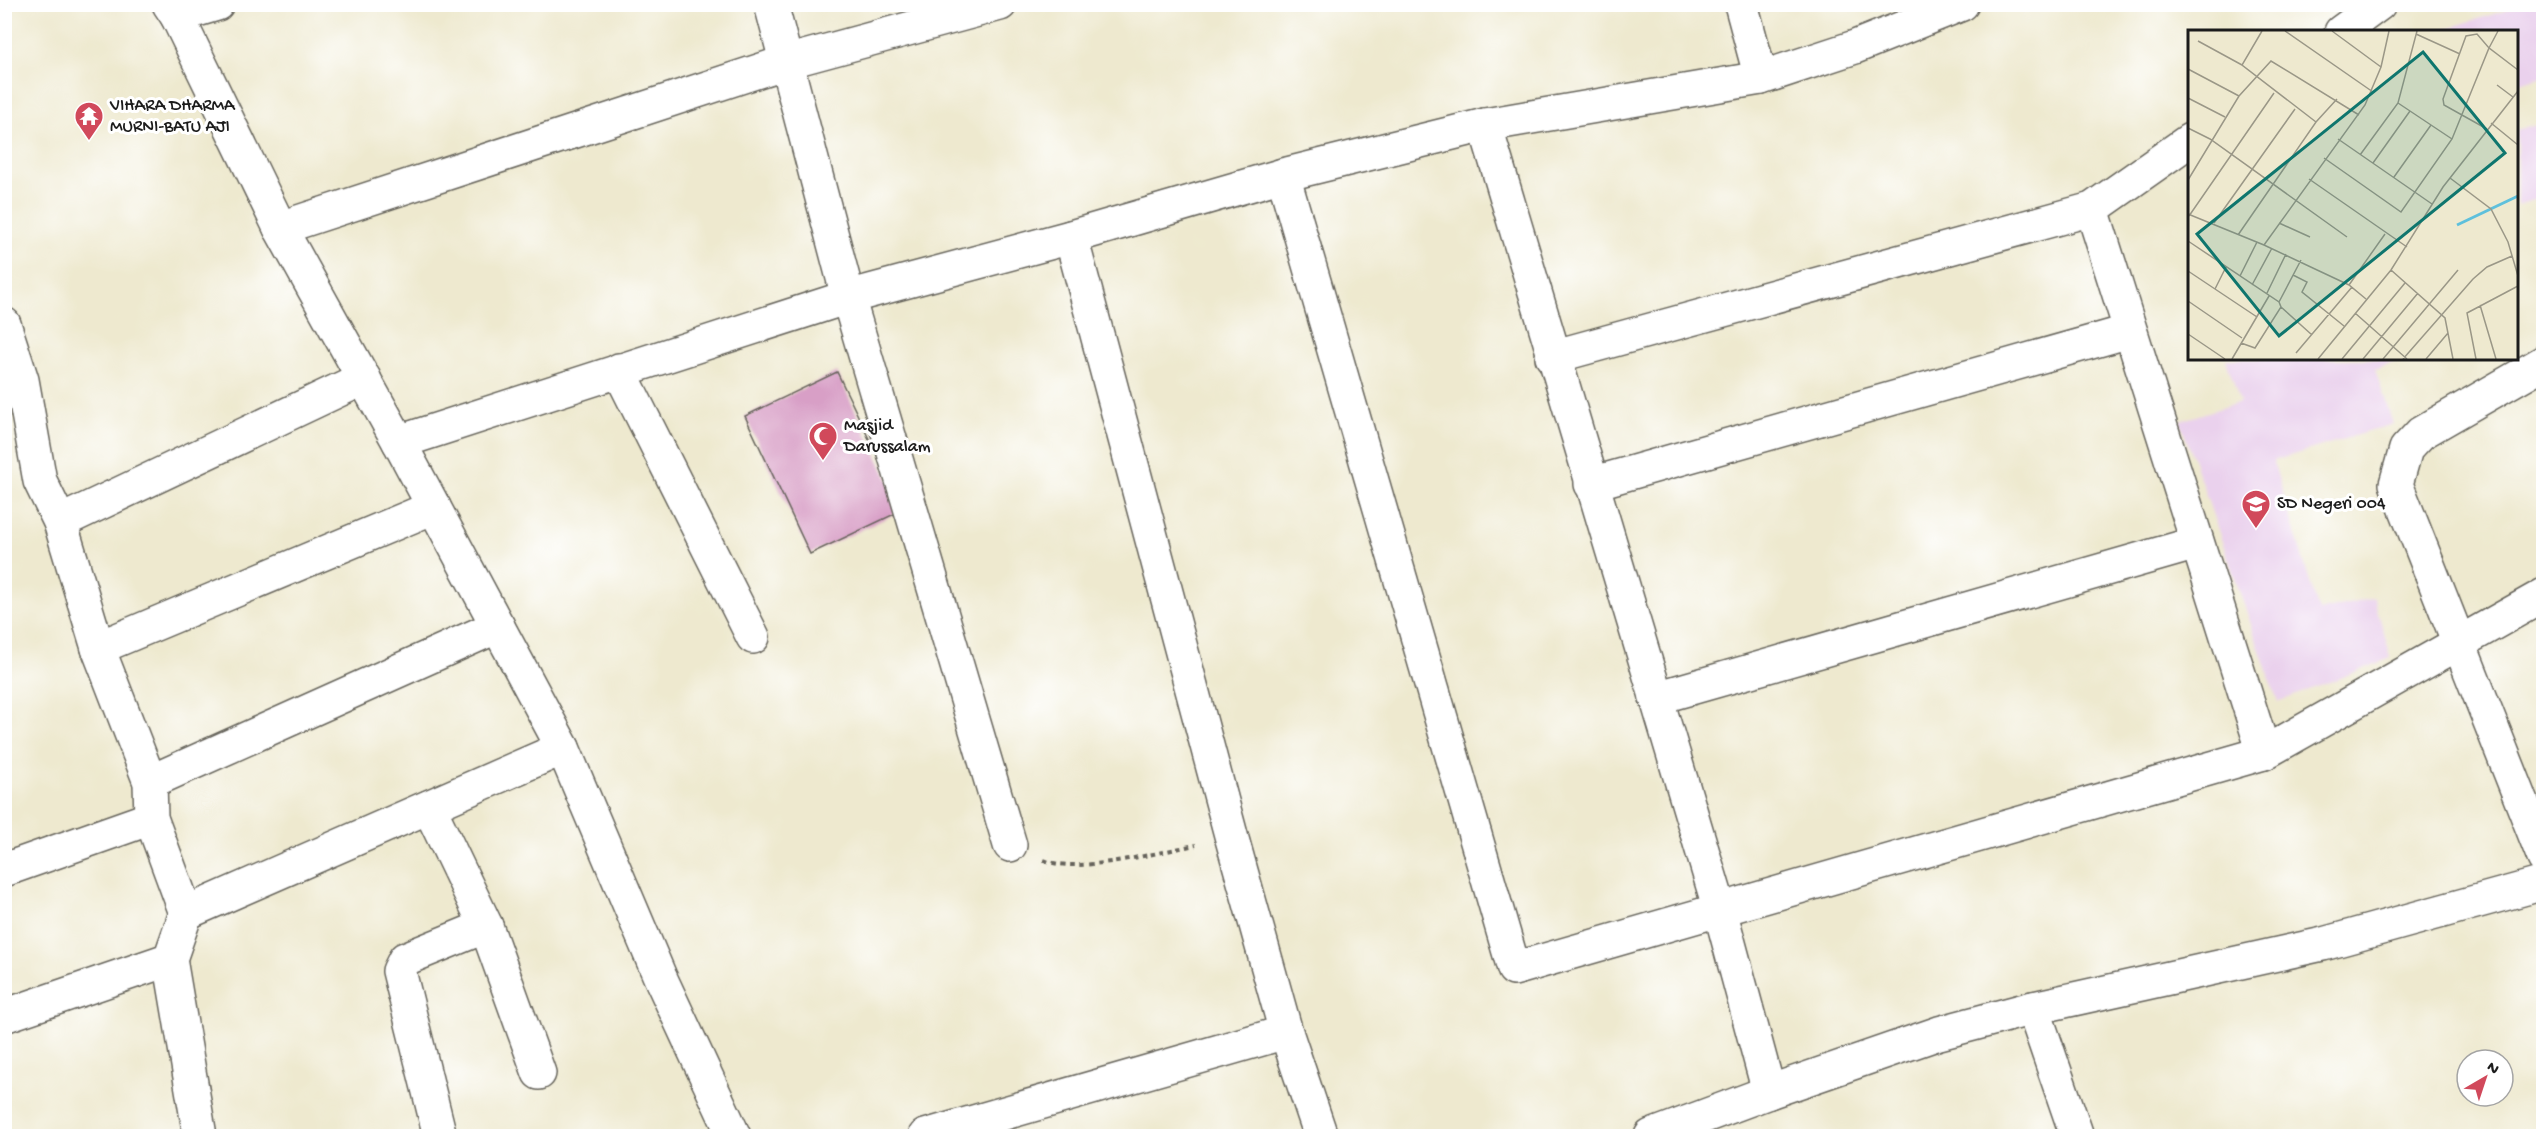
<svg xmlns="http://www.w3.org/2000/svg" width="2548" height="1141" font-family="'Gochi Hand',sans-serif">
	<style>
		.built { fill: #ead1ed }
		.building { fill: #d89fc6 }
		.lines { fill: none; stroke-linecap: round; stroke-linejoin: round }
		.minor-casing { stroke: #66645b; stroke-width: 36 }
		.path { stroke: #66645b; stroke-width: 4; stroke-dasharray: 4.5 4.5; stroke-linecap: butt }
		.minor { stroke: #fff; stroke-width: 33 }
		.labels { text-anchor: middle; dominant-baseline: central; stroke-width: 6; stroke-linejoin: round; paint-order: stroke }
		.poi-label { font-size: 18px; fill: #1c1c1c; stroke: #fff; text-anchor: start }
		.inset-river { fill: none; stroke: #5ec0dc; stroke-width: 3 }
		.inset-road { fill: none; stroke: #9a9787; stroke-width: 1.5 }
		.view { fill: #0f766e; fill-opacity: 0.15; stroke: #0f766e; stroke-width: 3 }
		.inset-edge { fill: none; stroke: #1c1c1c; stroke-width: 3 }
	</style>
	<rect width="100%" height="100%" fill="#fff"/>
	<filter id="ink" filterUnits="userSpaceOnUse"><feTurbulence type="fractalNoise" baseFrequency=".0167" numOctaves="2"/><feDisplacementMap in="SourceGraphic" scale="12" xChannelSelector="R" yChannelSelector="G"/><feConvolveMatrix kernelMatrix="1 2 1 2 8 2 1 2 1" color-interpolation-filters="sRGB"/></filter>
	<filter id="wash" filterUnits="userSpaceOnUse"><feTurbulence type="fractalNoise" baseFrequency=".008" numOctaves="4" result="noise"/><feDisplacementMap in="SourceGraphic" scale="24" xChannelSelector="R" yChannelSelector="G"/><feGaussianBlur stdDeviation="1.35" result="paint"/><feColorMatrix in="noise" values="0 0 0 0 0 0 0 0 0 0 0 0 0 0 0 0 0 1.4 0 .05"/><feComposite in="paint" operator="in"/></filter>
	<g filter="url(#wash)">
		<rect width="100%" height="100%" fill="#eee9cf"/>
		<g class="built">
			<polygon points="2527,4 2543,5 2543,76 2517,84 2516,32 2438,31"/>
			<polygon points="2543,122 2543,197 2517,205 2517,130"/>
			<polygon points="2226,359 2402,359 2375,370 2393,424 2273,461 2319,611 2374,598 2391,658 2278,702 2180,421 2240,402"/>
		</g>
		<g id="blocks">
			<polygon class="building" points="837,372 903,510 810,554 745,416"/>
		</g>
	</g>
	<g filter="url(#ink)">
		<use href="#blocks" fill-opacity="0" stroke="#66645b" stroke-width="1.5"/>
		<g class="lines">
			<g class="minor-casing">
				<g id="minor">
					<polyline points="169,4 177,16 280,228 399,442 848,297 1071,237 1283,175 1485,125 1761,78 1855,47 1962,4"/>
					<polyline points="771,4 848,297 1010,845"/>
					<polyline points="1741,4 1761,78"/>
					<polyline points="177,16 217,4"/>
					<polyline points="2341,32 2379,4"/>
					<polyline points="1485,125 1720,910 1769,1092"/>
					<polyline points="1283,175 1514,969 2264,753 2544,595"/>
					<polyline points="2092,209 2264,753"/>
					<polyline points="280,228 786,62 1000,4"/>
					<polyline points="1071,237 1232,839 1286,1032 1321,1136"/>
					<polyline points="4,324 22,380 40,481 60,522 98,648 150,782 151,818 186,913 170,959 4,1016"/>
					<polyline points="1552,357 2092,209 2190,140"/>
					<polyline points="2544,362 2421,433 2406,449 2396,484 2544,858"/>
					<polyline points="619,370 753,637"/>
					<polyline points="399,442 563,748 660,977 734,1136"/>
					<polyline points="1591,484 2130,331"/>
					<polyline points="60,522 364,378"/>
					<polyline points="98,648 434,507"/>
					<polyline points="1656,698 2197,543"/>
					<polyline points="150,782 498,626"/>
					<polyline points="429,807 486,926 405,959 399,971 440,1136"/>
					<polyline points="4,870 151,818"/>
					<polyline points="186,913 563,748"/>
					<polyline points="486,926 539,1073"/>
					<polyline points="170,959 200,1136"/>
					<polyline points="2033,1008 2077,1136"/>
					<polyline points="925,1136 1286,1032"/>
					<polyline points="1651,1136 1769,1092 1939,1033 2033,1008 2323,944 2544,883"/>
				</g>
			</g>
			<path class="path" d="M1044,860C1078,875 1157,852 1196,845"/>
			<use href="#minor" class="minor"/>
		</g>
	</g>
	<defs>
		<g id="temple-pin" transform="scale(1.5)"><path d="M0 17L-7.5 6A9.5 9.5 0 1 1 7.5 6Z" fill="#d1495b" stroke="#fff"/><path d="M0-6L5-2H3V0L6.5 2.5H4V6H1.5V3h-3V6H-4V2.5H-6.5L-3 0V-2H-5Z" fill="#fff"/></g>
		<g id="mosque-pin" transform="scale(1.5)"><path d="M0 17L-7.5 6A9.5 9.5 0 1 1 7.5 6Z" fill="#d1495b" stroke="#fff"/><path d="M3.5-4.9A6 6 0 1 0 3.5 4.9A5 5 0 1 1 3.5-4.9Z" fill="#fff"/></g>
		<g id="school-pin" transform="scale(1.5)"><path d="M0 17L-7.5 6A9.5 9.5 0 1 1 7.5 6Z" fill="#d1495b" stroke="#fff"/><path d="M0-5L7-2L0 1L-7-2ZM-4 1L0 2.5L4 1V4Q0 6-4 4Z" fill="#fff"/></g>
	</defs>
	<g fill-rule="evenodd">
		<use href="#temple-pin" x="89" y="116"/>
		<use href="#mosque-pin" x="823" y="436"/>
		<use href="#school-pin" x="2256" y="504"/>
	</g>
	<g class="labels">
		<g class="poi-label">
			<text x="110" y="106">VIHARA DHARMA<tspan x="110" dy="21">MURNI-BATU AJI</tspan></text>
			<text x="844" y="426">Masjid<tspan x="844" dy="21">Darussalam</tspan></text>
			<text x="2277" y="504">SD Negeri 004</text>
		</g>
	</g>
	<g transform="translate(2188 30)">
		<rect width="330" height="330" fill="#eee9cf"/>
		<path class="inset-river" d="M269,195L330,166"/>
		<path class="inset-road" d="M74,1L54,35L128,92M97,1L185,62M144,1L193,37M228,4L272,24M10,11L54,35M0,39L51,66M309,55L325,67M0,68L37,87M210,73L264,109M303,93L330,115M0,98L22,109L159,207M299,99L256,75L255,69L278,6L289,4L301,18L310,1M150,109L244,174M172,125L210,73L229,1M136,128L213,182L264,109L301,18L330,40M185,133L222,81M206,147L243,95M262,148L303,179L320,212L330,246M121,149L219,217M0,150L51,66L83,31L171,85M0,184L76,215L177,75L193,37L201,1M1,186L86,63M26,193L107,79M91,193L122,207M50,205L128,92L149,69M0,211L91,272L93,277L67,318L53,313M76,215L161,255L178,269M203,240L257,288L265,329M0,241L69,287M105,245L119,252L114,262L156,296M52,246L69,212M64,255L84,218M161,255L197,204M27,259L38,237M79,263L98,224M0,271L54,308M91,272L113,230M292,275L308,329M93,277L124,305M167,283L219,329M0,304L37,329M108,323L164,257M44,329L81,266M130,329L203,240L255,157L330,61M154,329L217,253M175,329L230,263M195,329L270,240M215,329L285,249L299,237L324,226M238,329L260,303M288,329L279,283L330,256"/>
		<path class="view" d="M235,22L317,123L91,306L9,204Z"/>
		<rect width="330" height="330" class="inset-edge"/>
	</g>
	<rect width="2548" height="1141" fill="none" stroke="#fff" stroke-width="24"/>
	<g transform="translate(2485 1078) rotate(39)"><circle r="28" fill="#ffffff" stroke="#a4a4a4" stroke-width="1.5"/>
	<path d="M0-4.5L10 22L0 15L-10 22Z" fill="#d1495b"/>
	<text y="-9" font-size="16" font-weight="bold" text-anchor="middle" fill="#1c1c1c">N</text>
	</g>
</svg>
